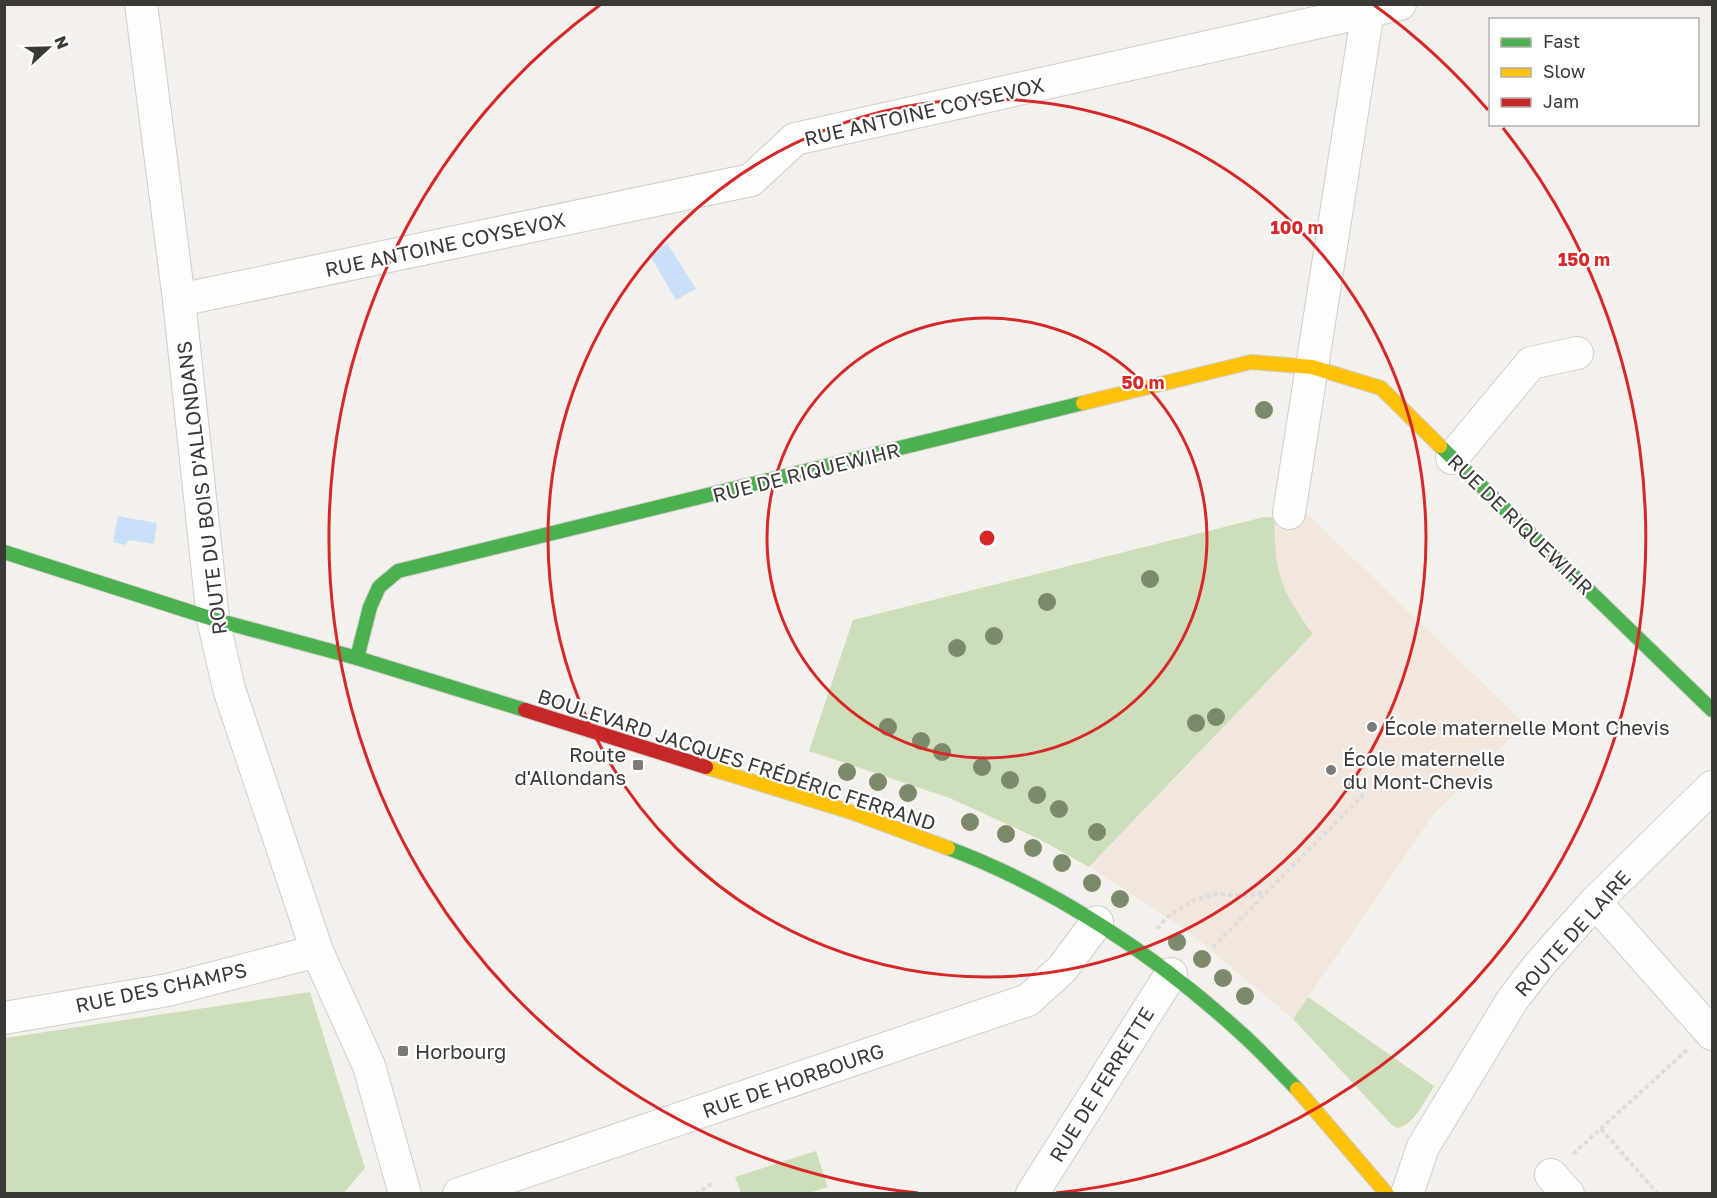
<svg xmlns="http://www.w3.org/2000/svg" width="1717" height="1198" font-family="'Golos Text',sans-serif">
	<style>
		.education { fill: #f2e6dd }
		.green { fill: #cddfba }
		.water { fill: #cae0f9 }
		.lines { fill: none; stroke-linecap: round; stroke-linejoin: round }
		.street-casing { stroke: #d0cdca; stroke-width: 34 }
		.fast-casing { stroke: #d0cdca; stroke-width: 16 }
		.slow-casing { stroke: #d0cdca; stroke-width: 16 }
		.jam-casing { stroke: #d0cdca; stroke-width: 16 }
		.path { stroke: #dedddc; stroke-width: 4; stroke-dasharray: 4.5 3; stroke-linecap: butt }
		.street { stroke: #fdfdfc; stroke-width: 32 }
		.fast { stroke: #4caf50; stroke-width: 14 }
		.slow { stroke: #ffc107; stroke-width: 14 }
		.jam { stroke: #c62828; stroke-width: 14 }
		.tree { fill: #7d896b }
		.ring { fill: none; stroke: #d62828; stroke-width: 3 }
		.poi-dot { fill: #7c7976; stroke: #fff; stroke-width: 2 }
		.labels { text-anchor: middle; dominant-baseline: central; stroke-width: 4.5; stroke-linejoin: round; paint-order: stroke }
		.street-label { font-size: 20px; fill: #3b3936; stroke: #fff }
		.poi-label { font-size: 20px; fill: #3b3936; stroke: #fff; text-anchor: start }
		.centre { fill: #d62828; stroke: #fff; stroke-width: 3 }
		.ring-label { font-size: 18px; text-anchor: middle; font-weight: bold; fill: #d62828; stroke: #fff; stroke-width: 4.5; stroke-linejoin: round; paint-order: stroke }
	</style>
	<rect width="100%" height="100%" fill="#f4f1ed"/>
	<polygon class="education" points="1303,510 1525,724 1433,815 1293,1019 1188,931 1090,867 1313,635 1293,608 1281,579 1274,548 1275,518"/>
	<g class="green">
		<path d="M1264,517L1275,518C1273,570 1282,593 1313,634L1089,867L1039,839L952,799L809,751L853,620Z"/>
		<polygon points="310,992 365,1168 344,1193 5,1193 5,1038"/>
		<path d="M1308,997L1434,1086C1425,1100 1415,1125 1397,1128L1391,1124L1293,1019Z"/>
		<polygon points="816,1151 828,1187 809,1193 741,1193 735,1177"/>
	</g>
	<g class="water">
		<polygon points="667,243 696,289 676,300 649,254"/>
		<polygon points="118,516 157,523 154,544 129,540 125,545 113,542"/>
	</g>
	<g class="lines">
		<g class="street-casing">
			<g id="street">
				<polyline points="141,4 179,300 213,619 229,689 317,951 369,1066 405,1194"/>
				<polyline points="179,300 751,180 795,139 1400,4"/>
				<polyline points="1452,458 1531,363 1577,353"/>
				<polyline points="1289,513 1369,4"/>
				<polyline points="1595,902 1712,1034"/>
				<polyline points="4,1018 168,990 317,951"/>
				<polyline points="1551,1175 1568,1194"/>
				<polyline points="459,1194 1028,1000 1062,969 1097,922"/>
				<polyline points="1032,1194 1171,974"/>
				<polyline points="1407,1194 1423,1147 1513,999 1540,964 1595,902 1712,787"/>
			</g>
		</g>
		<g class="fast-casing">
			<g id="fast">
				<polyline points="1440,446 1712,710"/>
				<polyline points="4,552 213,619 357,658 525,710"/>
				<polyline points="357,658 370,607 379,587 398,571 1083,403"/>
				<path d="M948,848C1055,888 1158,957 1242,1034C1261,1051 1279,1071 1297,1089"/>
			</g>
		</g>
		<g class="slow-casing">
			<g id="slow">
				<polyline points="1083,403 1251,362 1312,367 1381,388 1440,446"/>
				<polyline points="706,767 851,812 948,848"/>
				<polyline points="1297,1089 1387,1194"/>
			</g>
		</g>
		<g class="jam-casing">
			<polyline id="jam" points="525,710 706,767"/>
		</g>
		<g class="path">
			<polyline points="1157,929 1167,917 1194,900 1216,894 1245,896 1267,892"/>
			<polyline points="1213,947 1364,794"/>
			<polyline points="1601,1129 1658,1194"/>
			<polyline points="1573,1154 1687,1050"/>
			<polyline points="695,1194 713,1183"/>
		</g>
		<use href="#street" class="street"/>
		<use href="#fast" class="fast"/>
		<use href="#slow" class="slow"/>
		<use href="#jam" class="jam"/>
	</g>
	<g class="tree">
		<circle cx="1264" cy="410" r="9"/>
		<circle cx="1150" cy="579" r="9"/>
		<circle cx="1047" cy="602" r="9"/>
		<circle cx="994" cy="636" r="9"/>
		<circle cx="957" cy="648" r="9"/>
		<circle cx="1216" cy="717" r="9"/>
		<circle cx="1196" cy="723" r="9"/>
		<circle cx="888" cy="727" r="9"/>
		<circle cx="921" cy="741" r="9"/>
		<circle cx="942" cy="752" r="9"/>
		<circle cx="982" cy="767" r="9"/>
		<circle cx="847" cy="772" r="9"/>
		<circle cx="1010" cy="780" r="9"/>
		<circle cx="878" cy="782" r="9"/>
		<circle cx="908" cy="793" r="9"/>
		<circle cx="1037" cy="795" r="9"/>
		<circle cx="1059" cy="809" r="9"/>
		<circle cx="970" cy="822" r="9"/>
		<circle cx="1097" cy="832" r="9"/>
		<circle cx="1006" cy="834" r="9"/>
		<circle cx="1033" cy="848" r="9"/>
		<circle cx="1062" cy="863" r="9"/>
		<circle cx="1092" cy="883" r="9"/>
		<circle cx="1120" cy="899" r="9"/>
		<circle cx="1177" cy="942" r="9"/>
		<circle cx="1202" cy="959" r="9"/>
		<circle cx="1223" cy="978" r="9"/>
		<circle cx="1245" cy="996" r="9"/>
	</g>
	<g class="ring">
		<circle cx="987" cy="538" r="220"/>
		<circle cx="987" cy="538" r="439"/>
		<path d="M918 1193A659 659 0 0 1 600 5M1374 5A659 659 0 0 1 1488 110M1503 128A659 659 0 0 1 1056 1193"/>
	</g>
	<g class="poi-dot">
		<circle cx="1372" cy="727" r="6"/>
		<rect x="632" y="759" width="12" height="12" rx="3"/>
		<circle cx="1331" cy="770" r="6"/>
		<rect x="397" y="1045" width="12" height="12" rx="3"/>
	</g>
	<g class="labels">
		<g class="street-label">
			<text transform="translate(924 111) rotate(-13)">RUE ANTOINE COYSEVOX</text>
			<text transform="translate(445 244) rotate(-12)">RUE ANTOINE COYSEVOX</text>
			<text transform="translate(806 472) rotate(-14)">RUE DE RIQUEWIHR</text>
			<text transform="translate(201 488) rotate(-97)">ROUTE DU BOIS D'ALLONDANS</text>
			<text transform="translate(1521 524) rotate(44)">RUE DE RIQUEWIHR</text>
			<text transform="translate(737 759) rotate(18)">BOULEVARD JACQUES FRÉDÉRIC FERRAND</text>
			<text transform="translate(1572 933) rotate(-48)">ROUTE DE LAIRE</text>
			<text transform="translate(161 987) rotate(-12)">RUE DES CHAMPS</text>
			<text transform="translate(793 1080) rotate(-19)">RUE DE HORBOURG</text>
			<text transform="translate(1101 1084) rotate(-58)">RUE DE FERRETTE</text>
		</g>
		<g class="poi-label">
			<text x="1384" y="727">École maternelle Mont Chevis</text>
			<text x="626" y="754" text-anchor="end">Route<tspan x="626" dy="23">d'Allondans</tspan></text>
			<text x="1343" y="758">École maternelle<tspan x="1343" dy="23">du Mont-Chevis</tspan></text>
			<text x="415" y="1051">Horbourg</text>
		</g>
	</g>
	<circle cx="987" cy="538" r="9" class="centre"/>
	<g class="ring-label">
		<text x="1297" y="234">100 m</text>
		<text x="1584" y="266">150 m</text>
		<text x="1143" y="389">50 m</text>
	</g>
	<rect width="1717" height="1198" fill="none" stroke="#3b3936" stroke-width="12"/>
	<rect x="1489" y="18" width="210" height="108" fill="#ffffff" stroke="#b1b0af" stroke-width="1.5"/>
	<rect x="1501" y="38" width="30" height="9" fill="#4caf50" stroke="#b1b0af" stroke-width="1.5"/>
	<text x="1543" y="48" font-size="18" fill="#3b3936">Fast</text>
	<rect x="1501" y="68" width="30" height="9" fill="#ffc107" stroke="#b1b0af" stroke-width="1.5"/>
	<text x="1543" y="78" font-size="18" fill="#3b3936">Slow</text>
	<rect x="1501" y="98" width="30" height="9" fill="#c62828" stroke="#b1b0af" stroke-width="1.5"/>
	<text x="1543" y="108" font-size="18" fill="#3b3936">Jam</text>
	<g transform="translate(48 48) rotate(68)" stroke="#ffffff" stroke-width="4.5" paint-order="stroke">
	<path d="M0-4.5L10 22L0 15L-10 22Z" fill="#3b3936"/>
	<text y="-9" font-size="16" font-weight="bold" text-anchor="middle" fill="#3b3936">N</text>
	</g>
</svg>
